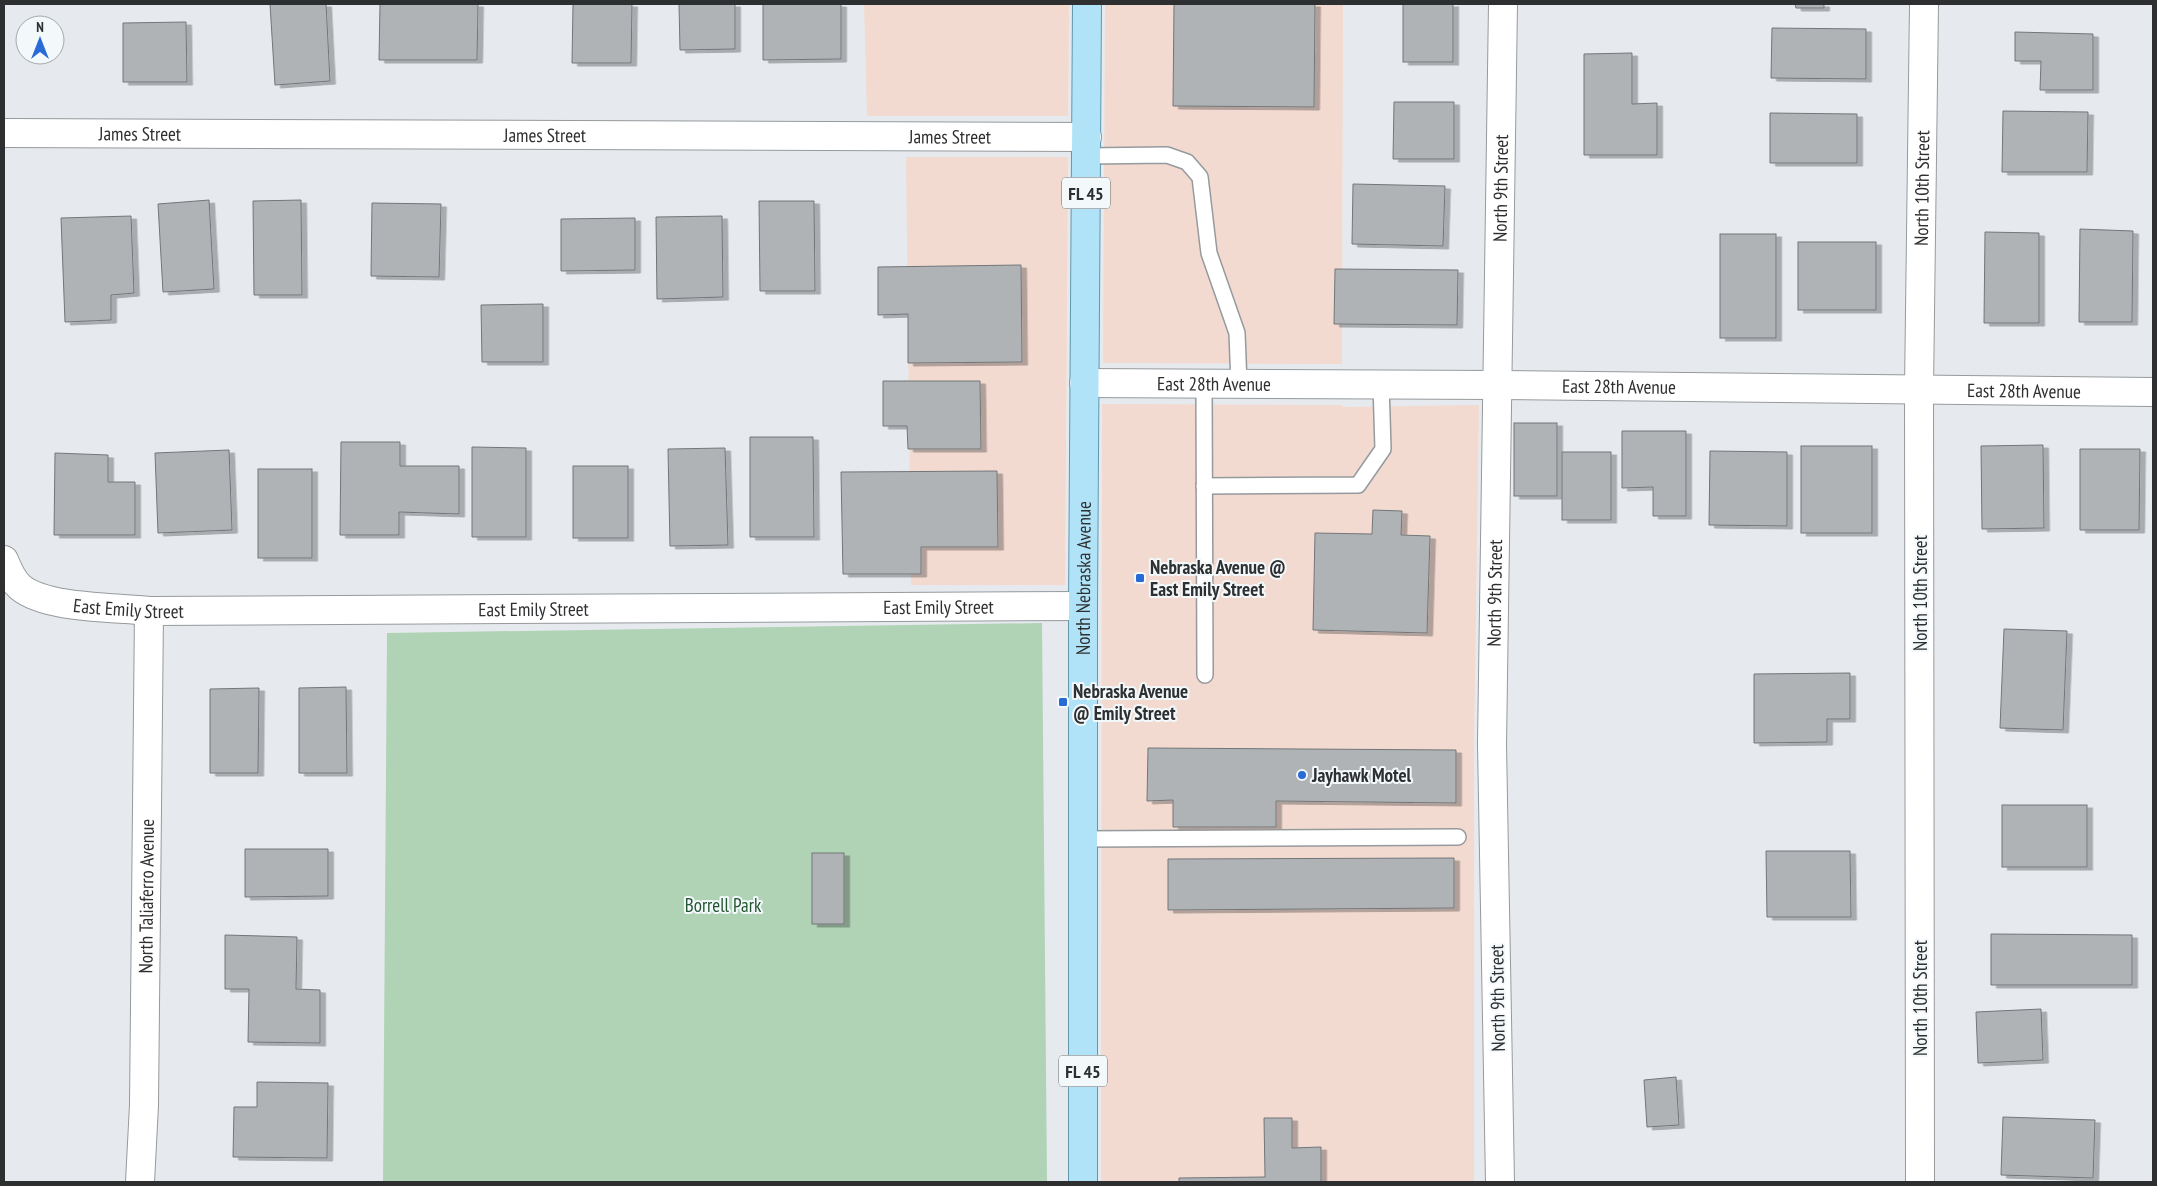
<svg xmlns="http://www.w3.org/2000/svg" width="2157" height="1186" font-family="'PT Sans Narrow',sans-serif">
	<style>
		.commercial { fill: #f2dad0 }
		.green { fill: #b0d3b6 }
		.building { fill: #afb3b6; stroke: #727679; filter: url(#shadow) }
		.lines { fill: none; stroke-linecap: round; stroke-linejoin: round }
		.service-casing { stroke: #969a9d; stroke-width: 18 }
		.minor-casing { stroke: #969a9d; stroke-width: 30 }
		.primary-casing { stroke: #6098ae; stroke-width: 30 }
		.service { stroke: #fff; stroke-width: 15 }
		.minor { stroke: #fff; stroke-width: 28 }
		.primary { stroke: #b0e3f7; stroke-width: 28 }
		.poi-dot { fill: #286bd7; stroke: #f3f8fb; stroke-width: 2 }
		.labels { text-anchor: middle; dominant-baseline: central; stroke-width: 4; stroke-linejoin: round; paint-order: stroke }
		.shield { fill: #f3f8fb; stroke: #696b6d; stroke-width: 1 }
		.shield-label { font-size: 18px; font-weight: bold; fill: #2e2f30 }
		.street-label { font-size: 19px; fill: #2e2f30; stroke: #f3f8fb }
		.poi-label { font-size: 19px; font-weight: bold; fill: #2e2f30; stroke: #f3f8fb; text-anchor: start }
		.park-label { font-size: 19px; fill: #21562f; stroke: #f3f8fb }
	</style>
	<defs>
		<filter id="shadow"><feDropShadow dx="5.5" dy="3" stdDeviation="0" flood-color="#0004"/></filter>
	</defs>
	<rect width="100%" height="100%" fill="#e6eaee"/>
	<g class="commercial">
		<polygon points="864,4 1069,4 1068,116 867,116"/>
		<polygon points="1105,4 1343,4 1342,364 1103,363"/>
		<polygon points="906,157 1068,157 1065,585 911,585"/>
		<polygon points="1102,404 1342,405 1343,407 1479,405 1474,744 1474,1182 1101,1182"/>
	</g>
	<polygon class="green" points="1042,623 1047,1182 383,1182 387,633"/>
	<g class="building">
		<polygon points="270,4 326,4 330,81 275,85"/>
		<polygon points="380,4 478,4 477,60 379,60"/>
		<polygon points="573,4 632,4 631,63 572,63"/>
		<polygon points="679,4 735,4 735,49 680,50"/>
		<polygon points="763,4 841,4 841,59 763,60"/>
		<polygon points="1174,4 1315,4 1314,107 1173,106"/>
		<rect x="1403" y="4" width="50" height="58"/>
		<polygon points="1795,4 1824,4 1824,8 1796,8"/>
		<polygon points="186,22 187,82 123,82 123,23"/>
		<polygon points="1772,28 1866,29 1866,79 1771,78"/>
		<polygon points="2015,32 2093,34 2093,90 2040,90 2041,61 2015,61"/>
		<polygon points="1632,53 1632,104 1657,103 1657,155 1584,155 1584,54"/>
		<polygon points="1394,102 1454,102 1454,159 1393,159"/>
		<polygon points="2003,111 2088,112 2087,172 2002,172"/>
		<polygon points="1770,113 1857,114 1857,163 1770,163"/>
		<polygon points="1353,184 1445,186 1443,246 1352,244"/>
		<polygon points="209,200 214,289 163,292 158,204"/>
		<polygon points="301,200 302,295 254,295 253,201"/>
		<polygon points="759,201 814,201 815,291 760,291"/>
		<polygon points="372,203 441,204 439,277 371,276"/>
		<polygon points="131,216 134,293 111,295 111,320 65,322 61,218"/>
		<polygon points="722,216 723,297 657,299 656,217"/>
		<polygon points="635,218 635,270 561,271 561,219"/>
		<polygon points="2080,229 2133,231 2132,322 2079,322"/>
		<polygon points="1985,232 2039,233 2039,323 1984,323"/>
		<rect x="1720" y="234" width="56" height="104"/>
		<rect x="1798" y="242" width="78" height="68"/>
		<polygon points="1021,265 1022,362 908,363 908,314 878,315 878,267"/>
		<polygon points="1335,269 1458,270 1457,325 1334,324"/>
		<polygon points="543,304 543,362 482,362 481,305"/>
		<polygon points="883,381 980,381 981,449 908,449 907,426 883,426"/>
		<rect x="1514" y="423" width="43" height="73"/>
		<polygon points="1622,431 1686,431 1686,516 1653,516 1653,487 1622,488"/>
		<polygon points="750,437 813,437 814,537 750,537"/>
		<polygon points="341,442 400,442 400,466 459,466 459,514 399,512 399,535 340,535"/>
		<polygon points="2043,445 2044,528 1982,529 1981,446"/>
		<rect x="1801" y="446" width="71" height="87"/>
		<polygon points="472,447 526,448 526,537 472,537"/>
		<polygon points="725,448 728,545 670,546 668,449"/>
		<polygon points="2080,449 2140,449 2139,530 2080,530"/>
		<polygon points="229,450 232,530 158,533 155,453"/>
		<polygon points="1710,451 1787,452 1787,526 1709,525"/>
		<rect x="1562" y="452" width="49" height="68"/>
		<polygon points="55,453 108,455 108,482 135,482 135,535 54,535"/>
		<rect x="573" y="466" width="55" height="72"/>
		<rect x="258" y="469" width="54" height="89"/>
		<polygon points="997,471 998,547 921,547 921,574 843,574 841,472"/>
		<polygon points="1373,510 1402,511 1401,535 1430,536 1427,633 1313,630 1315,533 1372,534"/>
		<polygon points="2004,629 2067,631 2063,730 2000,728"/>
		<polygon points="1850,673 1850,719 1827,719 1827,742 1754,743 1754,674"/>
		<polygon points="346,687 347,773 299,773 299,688"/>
		<polygon points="259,688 258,773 210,773 210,689"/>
		<polygon points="1148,748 1456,750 1456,803 1276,801 1276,827 1173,827 1173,800 1147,801"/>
		<rect x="2002" y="805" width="85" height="62"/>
		<polygon points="245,849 328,849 328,896 245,897"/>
		<polygon points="1766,851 1850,851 1851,917 1767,917"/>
		<rect x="812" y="853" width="32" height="71"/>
		<polygon points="1454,858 1454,908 1168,910 1168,859"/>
		<polygon points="1991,934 2132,935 2132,985 1991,985"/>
		<polygon points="225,935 297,937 296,989 320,990 320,1043 248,1042 249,989 225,989"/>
		<polygon points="2041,1009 2043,1060 1978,1063 1976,1012"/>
		<polygon points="1676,1077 1679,1125 1647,1127 1644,1080"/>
		<polygon points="257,1082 328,1083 327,1158 233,1157 234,1107 257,1107"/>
		<polygon points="2003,1117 2095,1120 2093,1178 2001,1175"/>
		<polygon points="1264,1118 1292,1118 1292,1148 1321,1147 1321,1182 1179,1182 1179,1178 1265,1177"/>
	</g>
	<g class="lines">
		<g class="service-casing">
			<g id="service">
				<polyline points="1087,156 1167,155 1187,162 1200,177 1209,253 1237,333 1239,384"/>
				<polyline points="1204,384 1205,675"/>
				<polyline points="1204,486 1358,485 1383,449 1381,384"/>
				<polyline points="1083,839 1458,837"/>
			</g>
		</g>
		<g class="minor-casing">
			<g id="minor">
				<path id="s1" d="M4,133L1087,137"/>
				<path id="s2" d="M1084,383L1497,385L2153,392"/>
				<path id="s3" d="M4,560C8,570 12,580 20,587C46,609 115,607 149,611L1083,606"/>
				<path id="s4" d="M140,1182L144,1105L149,611"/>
				<path id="s5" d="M1500,1182L1492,744L1503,4"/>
				<path id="s6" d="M1920,1182L1919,389L1924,4"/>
			</g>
		</g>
		<g class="primary-casing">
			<g id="primary">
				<path id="s7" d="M1083,1182V606L1087,4"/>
			</g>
		</g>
		<use href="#service" class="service"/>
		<use href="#minor" class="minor"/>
		<use href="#primary" class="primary"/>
	</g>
	<g class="poi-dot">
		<rect x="1135" y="573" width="10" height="10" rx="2.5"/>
		<rect x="1058" y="697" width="10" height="10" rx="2.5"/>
		<circle cx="1302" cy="775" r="5"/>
	</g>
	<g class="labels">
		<g class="shield">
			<rect x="1062" y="177.5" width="48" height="31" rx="4"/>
			<rect x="1059" y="1055.5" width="48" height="31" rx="4"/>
		</g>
		<g class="shield-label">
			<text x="1086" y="193">FL 45</text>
			<text x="1083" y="1071">FL 45</text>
		</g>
		<g class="street-label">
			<text stroke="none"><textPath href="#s1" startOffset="136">James Street</textPath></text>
			<text stroke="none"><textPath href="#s1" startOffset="541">James Street</textPath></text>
			<text stroke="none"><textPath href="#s1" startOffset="946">James Street</textPath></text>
			<text stroke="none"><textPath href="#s5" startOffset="994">North 9th Street</textPath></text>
			<text stroke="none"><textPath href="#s6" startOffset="994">North 10th Street</textPath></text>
			<text stroke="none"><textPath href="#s2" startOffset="130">East 28th Avenue</textPath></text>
			<text stroke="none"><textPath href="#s2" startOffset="535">East 28th Avenue</textPath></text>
			<text stroke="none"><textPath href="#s2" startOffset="940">East 28th Avenue</textPath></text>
			<text stroke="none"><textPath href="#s7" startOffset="604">North Nebraska Avenue</textPath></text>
			<text stroke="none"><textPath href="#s5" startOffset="589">North 9th Street</textPath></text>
			<text transform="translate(1920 593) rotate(-90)">North 10th Street</text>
			<text stroke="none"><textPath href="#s3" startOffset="954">East Emily Street</textPath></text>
			<text stroke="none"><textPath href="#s3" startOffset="144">East Emily Street</textPath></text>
			<text stroke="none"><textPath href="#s3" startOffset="549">East Emily Street</textPath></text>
			<text stroke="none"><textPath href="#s4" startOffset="286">North Taliaferro Avenue</textPath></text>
			<text transform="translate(1497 998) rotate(-91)">North 9th Street</text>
			<text transform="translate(1920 998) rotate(-90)">North 10th Street</text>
		</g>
		<g class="poi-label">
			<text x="1150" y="567">Nebraska Avenue @<tspan x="1150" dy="22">East Emily Street</tspan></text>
			<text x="1073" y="691">Nebraska Avenue<tspan x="1073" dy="22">@ Emily Street</tspan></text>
			<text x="1312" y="775">Jayhawk Motel</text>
		</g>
		<g class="park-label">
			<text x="723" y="905">Borrell Park</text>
		</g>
	</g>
	<rect width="2157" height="1186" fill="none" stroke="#2e2f30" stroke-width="10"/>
	<g transform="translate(40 40)"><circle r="24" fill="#f3f8fb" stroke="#a4a8aa"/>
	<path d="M0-4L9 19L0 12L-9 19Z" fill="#286bd7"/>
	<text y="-8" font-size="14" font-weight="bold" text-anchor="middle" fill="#2e2f30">N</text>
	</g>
</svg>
